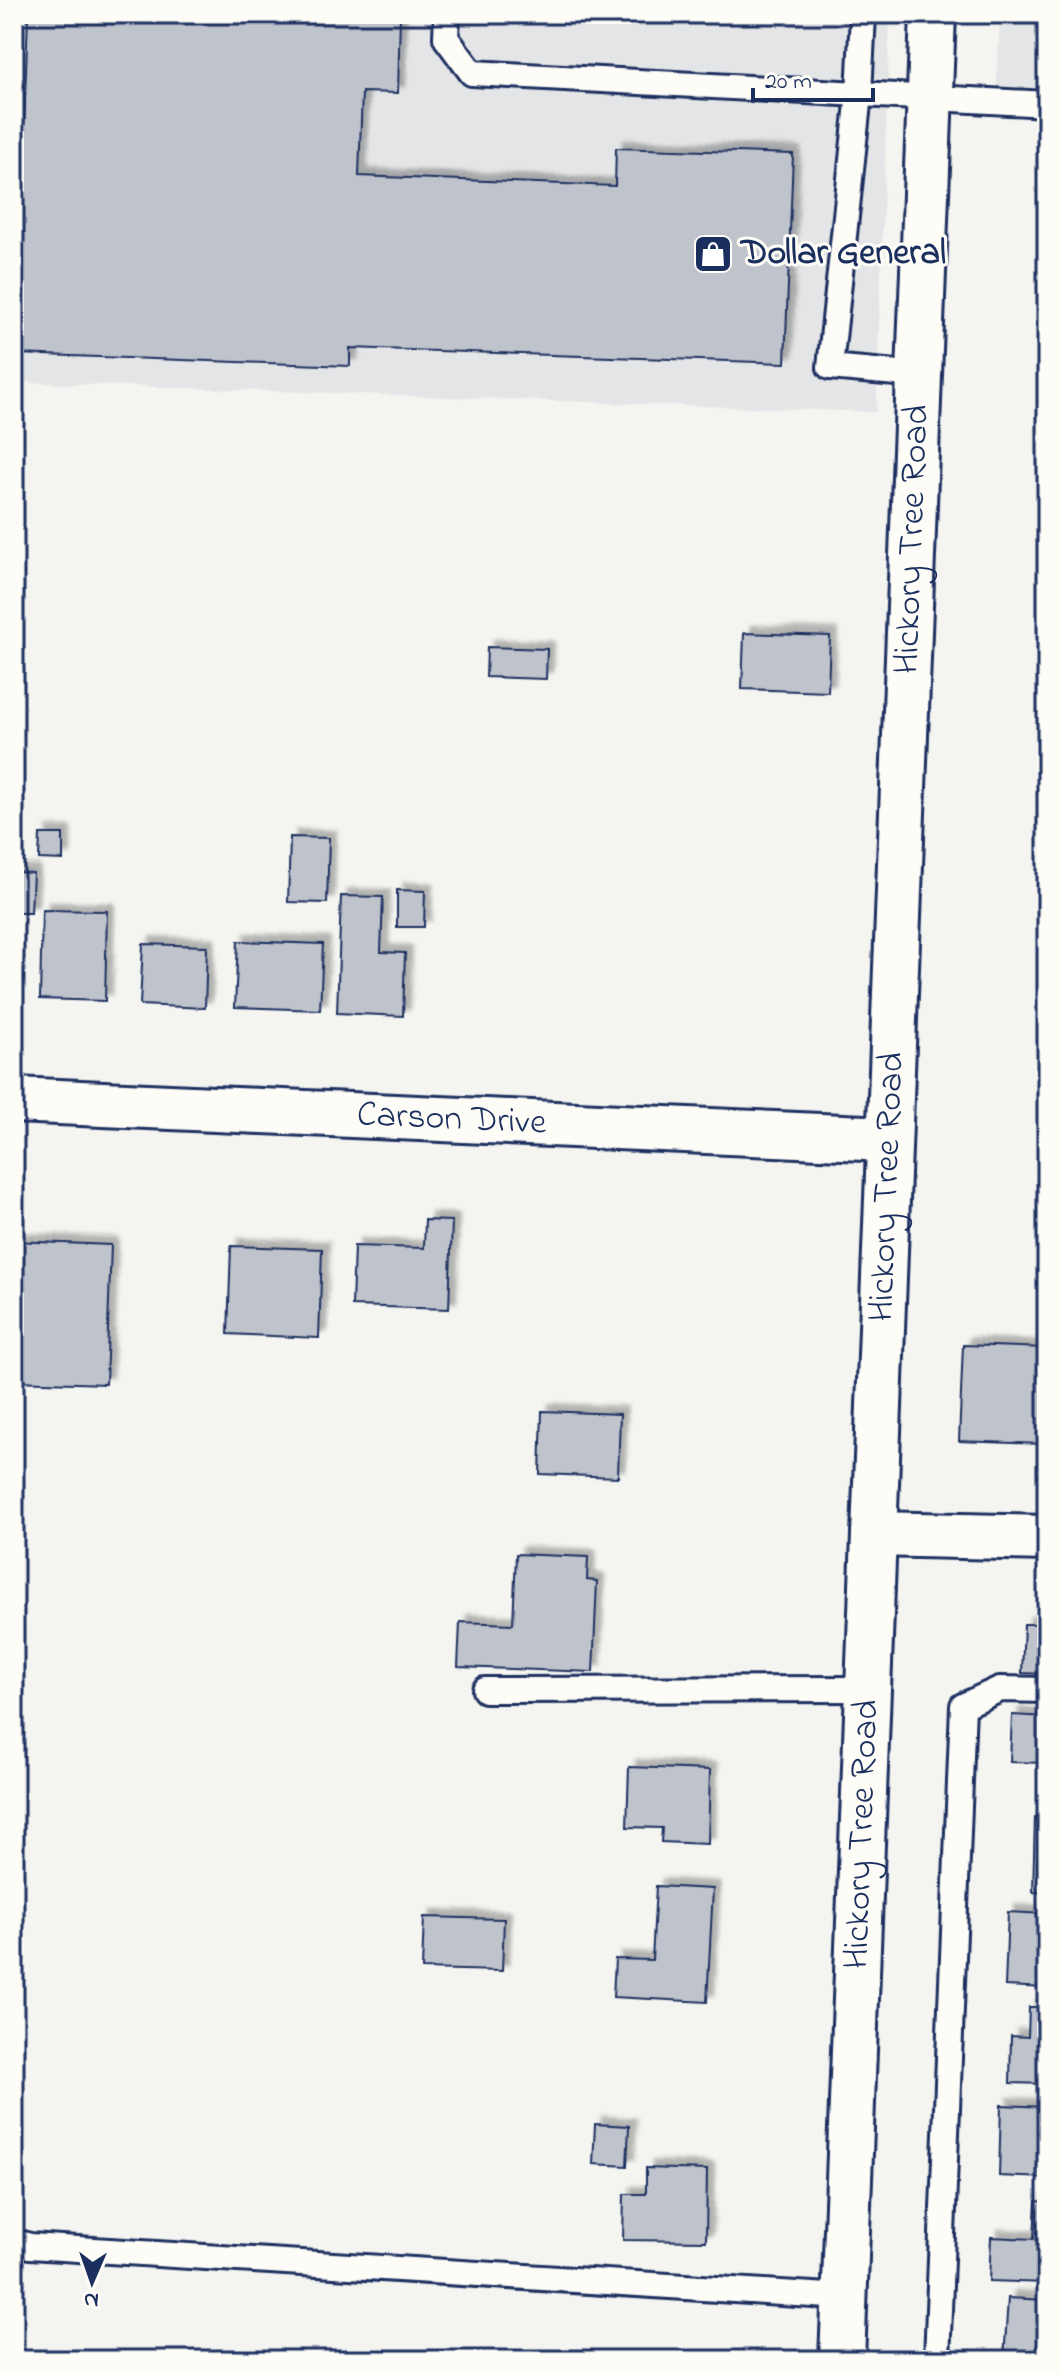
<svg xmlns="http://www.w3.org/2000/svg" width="1061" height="2374" font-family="'Indie Flower',sans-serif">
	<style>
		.built { fill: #e4e5e6 }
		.building { fill: #bfc3cc; stroke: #1b2f5e; stroke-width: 2; filter: url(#shadow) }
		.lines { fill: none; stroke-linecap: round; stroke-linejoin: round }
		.lane-casing { stroke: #1b2f5e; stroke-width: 30 }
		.street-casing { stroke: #1b2f5e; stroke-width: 50 }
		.secondary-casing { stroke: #1b2f5e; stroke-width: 50 }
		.lane { stroke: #fdfcf7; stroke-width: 24 }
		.street { stroke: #fdfcf7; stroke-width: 44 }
		.secondary { stroke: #fdfcf7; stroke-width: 44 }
		.labels { text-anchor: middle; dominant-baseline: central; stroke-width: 6; stroke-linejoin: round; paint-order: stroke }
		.poi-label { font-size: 36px; font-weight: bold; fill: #1b2f5e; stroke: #fdfcf7; text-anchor: start }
		.street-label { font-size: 36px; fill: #1b2f5e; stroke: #fdfcf7 }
	</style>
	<defs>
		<filter id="shadow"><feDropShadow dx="7" dy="-7" stdDeviation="2" flood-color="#0004"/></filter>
	</defs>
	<rect width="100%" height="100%" fill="#f4f4f1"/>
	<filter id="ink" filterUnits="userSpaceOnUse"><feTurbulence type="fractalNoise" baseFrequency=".0125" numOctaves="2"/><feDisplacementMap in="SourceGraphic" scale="16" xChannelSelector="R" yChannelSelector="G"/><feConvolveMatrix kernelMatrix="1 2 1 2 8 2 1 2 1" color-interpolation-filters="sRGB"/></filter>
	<g filter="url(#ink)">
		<g class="built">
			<polygon points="14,14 890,14 876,412 14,382"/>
			<polygon points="1000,14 1047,14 1047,106 996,102"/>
		</g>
		<g class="building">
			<polygon points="28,14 400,14 398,93 362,92 359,176 615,186 616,148 793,154 785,363 350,348 350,366 16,354"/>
			<polygon points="744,633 830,636 828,692 742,689"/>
			<polygon points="487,647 547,649 546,679 486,677"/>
			<polygon points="40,834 63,834 63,860 39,859"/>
			<polygon points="290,837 329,838 327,903 288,902"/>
			<polygon points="14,872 33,873 31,913 14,913"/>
			<polygon points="397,890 425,891 424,927 397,927"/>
			<polygon points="341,896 383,897 381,952 405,953 403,1016 337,1013"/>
			<polygon points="42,910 107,911 105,1001 40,999"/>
			<polygon points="238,941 323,944 320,1010 235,1007"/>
			<polygon points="143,944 207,946 205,1008 140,1005"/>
			<polygon points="425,1220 452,1221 449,1309 352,1306 354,1246 424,1248"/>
			<polygon points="14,1241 111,1245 106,1384 14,1381"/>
			<polygon points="231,1246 322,1249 319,1338 228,1334"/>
			<polygon points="963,1345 1046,1348 1043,1444 959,1441"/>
			<polygon points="542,1411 620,1414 618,1477 540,1474"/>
			<polygon points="516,1554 588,1557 587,1580 597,1581 593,1672 458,1667 460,1622 513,1624"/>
			<polygon points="1043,1595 1047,1596 1047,1674 1022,1673 1024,1624 1042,1624"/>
			<polygon points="1012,1715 1047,1717 1047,1763 1010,1762"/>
			<polygon points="629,1767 710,1770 708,1844 661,1842 662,1828 627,1827"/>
			<polygon points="1035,1817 1047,1817 1047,1893 1033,1892"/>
			<polygon points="656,1886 713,1889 707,2002 613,1997 615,1959 652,1960"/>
			<polygon points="1008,1912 1047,1914 1047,1988 1005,1986"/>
			<polygon points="424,1917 504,1919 502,1971 422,1969"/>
			<polygon points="1029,2007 1047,2007 1047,2084 1010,2083 1011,2036 1028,2037"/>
			<polygon points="1001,2105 1047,2107 1047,2178 999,2176"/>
			<polygon points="595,2124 629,2126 627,2166 593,2164"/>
			<polygon points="646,2168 707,2170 706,2241 623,2240 624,2194 646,2194"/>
			<polygon points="1036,2201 1047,2202 1047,2283 989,2281 991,2237 1034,2239"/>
			<polygon points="1008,2298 1047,2300 1047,2360 1004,2360"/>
		</g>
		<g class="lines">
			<g class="lane-casing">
				<g id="lane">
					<polyline points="447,14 446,38 472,73 1047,104"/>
					<polyline points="863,14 859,94 830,367 919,375"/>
					<polyline points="485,1690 868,1689"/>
					<polyline points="14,2242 30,2246 845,2297"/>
					<polyline points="937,2360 963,1706 1000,1689 1047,1690"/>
				</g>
			</g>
			<g class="street-casing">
				<g id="street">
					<path id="s1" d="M14,1100L888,1139"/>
					<polyline points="874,1534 1047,1538"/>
				</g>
			</g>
			<g class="secondary-casing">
				<g id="secondary">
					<path id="s2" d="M842,2360L933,14"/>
				</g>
			</g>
			<use href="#lane" class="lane"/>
			<use href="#street" class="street"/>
			<use href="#secondary" class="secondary"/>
		</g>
	</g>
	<defs>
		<g id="shop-square" transform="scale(2)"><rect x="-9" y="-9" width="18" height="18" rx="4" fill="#1b2f5e" stroke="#fdfcf7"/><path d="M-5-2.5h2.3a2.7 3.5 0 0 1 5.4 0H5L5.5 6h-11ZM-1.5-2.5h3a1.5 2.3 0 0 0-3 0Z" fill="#fff"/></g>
	</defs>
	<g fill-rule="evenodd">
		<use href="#shop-square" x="713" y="254"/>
	</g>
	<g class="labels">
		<g class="poi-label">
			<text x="741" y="254">Dollar General</text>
		</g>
		<g class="street-label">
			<text stroke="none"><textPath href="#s2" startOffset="1822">Hickory Tree Road</textPath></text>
			<text stroke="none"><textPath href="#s1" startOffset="438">Carson Drive</textPath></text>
			<text stroke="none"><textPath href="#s2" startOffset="1174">Hickory Tree Road</textPath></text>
			<text stroke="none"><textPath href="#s2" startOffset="526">Hickory Tree Road</textPath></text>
		</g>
	</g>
	<rect width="1061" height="2374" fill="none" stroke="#fdfcf7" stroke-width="48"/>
	<rect x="24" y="24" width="1013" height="2326" fill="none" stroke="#1b2f5e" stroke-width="3" filter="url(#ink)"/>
	<g transform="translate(92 2282) rotate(182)" stroke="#fdfcf7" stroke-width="6" paint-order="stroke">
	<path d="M0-6L14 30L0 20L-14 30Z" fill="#1b2f5e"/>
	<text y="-12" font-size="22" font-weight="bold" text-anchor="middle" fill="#1b2f5e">N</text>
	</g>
	<path d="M753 88v12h120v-12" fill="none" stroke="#1b2f5e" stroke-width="4"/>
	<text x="765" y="88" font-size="24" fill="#1b2f5e" stroke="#fdfcf7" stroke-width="6" paint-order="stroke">20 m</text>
</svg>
